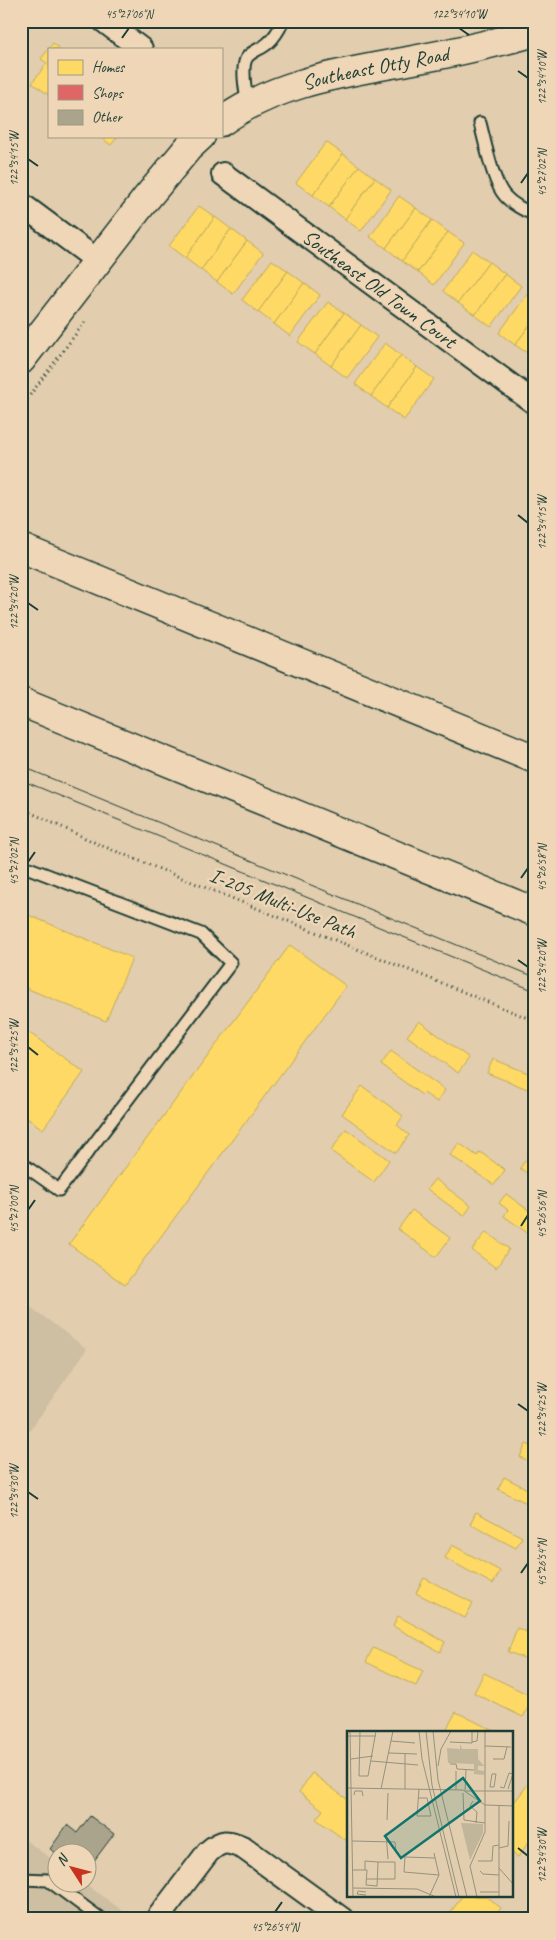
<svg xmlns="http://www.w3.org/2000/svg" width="556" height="1940" font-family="Caveat,sans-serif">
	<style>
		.built { fill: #cebea2 }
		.homes { fill: #ffd966; stroke: #bcaa57 }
		.shops { fill: #e06666; stroke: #a65a57 }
		.building { fill: #aba48c; stroke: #1f3d34 }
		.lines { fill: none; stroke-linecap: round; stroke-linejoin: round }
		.lane-casing { stroke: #1f3d34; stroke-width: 15 }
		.street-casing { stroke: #1f3d34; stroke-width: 26 }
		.secondary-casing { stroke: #1f3d34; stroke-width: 31 }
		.highway-casing { stroke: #1f3d34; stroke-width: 31 }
		.path { stroke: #1f3d34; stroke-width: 3; stroke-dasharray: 1 4; stroke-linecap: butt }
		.lane { stroke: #eed6b6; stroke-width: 11 }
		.street { stroke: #eed6b6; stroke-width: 22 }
		.secondary { stroke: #eed6b6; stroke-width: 28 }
		.highway { stroke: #eed6b6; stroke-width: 28 }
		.tram { stroke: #1f3d34; stroke-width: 1 }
		.ticks { fill: none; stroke: #1f3d34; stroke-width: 2 }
		.labels { text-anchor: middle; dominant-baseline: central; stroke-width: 5; stroke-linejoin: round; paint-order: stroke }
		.street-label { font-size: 21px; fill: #1f3d34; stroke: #eed6b6 }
		.inset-road { fill: none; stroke: #94937d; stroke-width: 1 }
		.view { fill: #0f766e; fill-opacity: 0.15; stroke: #0f766e; stroke-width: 2.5 }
		.inset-edge { fill: none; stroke: #1f3d34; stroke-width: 2.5 }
		.neatline { fill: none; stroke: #1f3d34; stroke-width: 2 }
		.ticks-label { font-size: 12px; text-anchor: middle; fill: #1f3d34 }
	</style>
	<rect width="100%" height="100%" fill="#e2cdae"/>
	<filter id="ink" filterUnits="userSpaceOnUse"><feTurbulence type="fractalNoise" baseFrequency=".02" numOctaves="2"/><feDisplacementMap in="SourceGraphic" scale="10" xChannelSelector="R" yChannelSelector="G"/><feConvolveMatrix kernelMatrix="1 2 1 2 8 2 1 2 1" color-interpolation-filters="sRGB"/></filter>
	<g filter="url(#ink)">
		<g class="built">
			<polygon points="21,1300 87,1349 21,1443"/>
			<polygon points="21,1837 57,1863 58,1882 84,1883 134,1919 21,1919"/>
		</g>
		<g class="homes">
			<polygon points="53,43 60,49 49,49 49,95 32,83 47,63 41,59"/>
			<polygon points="21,46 28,51 21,60"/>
			<polygon points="99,136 118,136 111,145"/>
			<polygon points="326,142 343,154 313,195 296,183"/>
			<polygon points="343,154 359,166 329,207 313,195"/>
			<polygon points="359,166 375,178 345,219 329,207"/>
			<polygon points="375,178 391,190 361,231 345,219"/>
			<polygon points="399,196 416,208 386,248 370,237"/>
			<polygon points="199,206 215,217 185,258 169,246"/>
			<polygon points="416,208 432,220 402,261 386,248"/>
			<polygon points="215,217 231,229 201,270 185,258"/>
			<polygon points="432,220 448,232 418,272 402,261"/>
			<polygon points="231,229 247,241 217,282 201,270"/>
			<polygon points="448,232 464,243 434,285 418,272"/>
			<polygon points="247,241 263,253 233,294 217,282"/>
			<polygon points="472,250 489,262 458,303 443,291"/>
			<polygon points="272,260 288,271 258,312 242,300"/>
			<polygon points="489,262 505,274 475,315 458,303"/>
			<polygon points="288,271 304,283 274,324 258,312"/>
			<polygon points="505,274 521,286 491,327 475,315"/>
			<polygon points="304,283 320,295 290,336 274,324"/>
			<polygon points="529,292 535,296 535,318 515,345 499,333"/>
			<polygon points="328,302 344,313 315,354 298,342"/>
			<polygon points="344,313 361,325 331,366 315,354"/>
			<polygon points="535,318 535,352 532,356 515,345"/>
			<polygon points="361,325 377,337 347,378 331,366"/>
			<polygon points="385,343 401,355 371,396 355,384"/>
			<polygon points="401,355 417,367 387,408 371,396"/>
			<polygon points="417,367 434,379 404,420 387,408"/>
			<polygon points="21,912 132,958 106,1021 21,986"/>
			<polygon points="290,945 346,986 125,1285 69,1244"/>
			<polygon points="419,1021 469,1058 458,1073 407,1036"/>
			<polygon points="21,1027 84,1072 43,1129 21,1114"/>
			<polygon points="391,1051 445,1090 437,1102 424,1093 422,1095 381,1065"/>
			<polygon points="493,1059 535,1076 535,1092 487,1073"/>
			<polygon points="362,1086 403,1116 397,1125 409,1135 396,1153 342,1114"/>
			<polygon points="346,1129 389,1160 374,1182 331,1151"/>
			<polygon points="459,1143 477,1156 480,1152 505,1170 494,1185 450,1155"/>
			<polygon points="529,1156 535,1160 535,1179 520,1168"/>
			<polygon points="435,1179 471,1206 464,1216 427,1189"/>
			<polygon points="506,1194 535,1215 535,1235 533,1237 504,1216 508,1210 499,1203"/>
			<polygon points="412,1210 450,1238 436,1257 398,1229"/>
			<polygon points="486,1232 509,1249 496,1268 472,1250"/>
			<polygon points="526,1444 535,1448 535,1464 520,1457"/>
			<polygon points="504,1477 535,1493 535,1507 498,1489"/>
			<polygon points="476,1512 522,1537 516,1548 470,1524"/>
			<polygon points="452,1545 500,1571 493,1584 445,1558"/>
			<polygon points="424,1578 473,1603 465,1618 416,1593"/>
			<polygon points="398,1616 445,1642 440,1652 393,1626"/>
			<polygon points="517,1628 535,1635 535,1662 508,1652"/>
			<polygon points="373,1648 423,1671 416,1686 366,1662"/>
			<polygon points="484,1673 533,1697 523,1717 474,1693"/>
			<polygon points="456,1712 496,1732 445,1732"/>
			<polygon points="312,1773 348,1800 348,1836 345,1840 316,1819 323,1810 299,1792"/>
			<polygon points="529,1783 535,1787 535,1833 518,1857 512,1853 512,1805"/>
			<polygon points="462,1896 485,1896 501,1908 493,1919 460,1919 451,1912"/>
		</g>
		<polygon class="shops" points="26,1912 35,1919 21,1919"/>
		<polygon class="building" points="90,1816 114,1834 93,1862 88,1858 88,1852 79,1852 72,1847 67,1852 58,1852 58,1854 50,1849 67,1825 77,1833"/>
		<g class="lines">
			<g class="lane-casing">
				<g id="lane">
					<path d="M248,106C246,94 241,70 246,59C250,51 262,49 268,43C275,37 279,30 283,21"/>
					<path d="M480,123C485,142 493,183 505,196C513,205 524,210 535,215"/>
					<polyline points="21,865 201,934 231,963 59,1190 21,1163"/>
					<polyline points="21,1879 48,1880 101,1919"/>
				</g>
			</g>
			<g class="street-casing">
				<g id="street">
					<polyline points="104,21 141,49"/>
					<path id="s1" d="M223,174L535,403"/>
					<polyline points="21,204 98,261"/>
					<path d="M157,1919L208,1852C223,1839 227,1841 244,1848L342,1919"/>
				</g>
			</g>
			<g class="secondary-casing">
				<g id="secondary">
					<path id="s2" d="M221,122C276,82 344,73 408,61C451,53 493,44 535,32"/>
					<polyline points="21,360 145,200 188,148 201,136"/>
				</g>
			</g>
			<g class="highway-casing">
				<g id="highway">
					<polyline points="21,548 535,759"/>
					<polyline points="21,702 535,912"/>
				</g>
			</g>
			<g class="path">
				<polyline points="21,407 87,319"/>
				<polyline points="21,808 98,844 535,1021"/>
			</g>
			<use href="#lane" class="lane"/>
			<use href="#street" class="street"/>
			<use href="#secondary" class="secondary"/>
			<use href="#highway" class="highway"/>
			<g class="tram">
				<polyline points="21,766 535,977"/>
				<polyline points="21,780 535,991"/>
			</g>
		</g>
	</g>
	<path class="ticks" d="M459,28L469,35M122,38L129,28M518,71L528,78M28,159L38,166M521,183L528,173M518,515L528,523M28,603L38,610M28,862L35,852M521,878L528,868M518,960L528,967M28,1047L38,1055M28,1210L35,1200M521,1226L528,1215M518,1404L528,1411M28,1492L38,1499M521,1573L528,1563M518,1848L528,1856M275,1912L282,1902"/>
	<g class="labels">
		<g class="street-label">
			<text stroke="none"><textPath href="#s2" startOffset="165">Southeast Otty Road</textPath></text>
			<text stroke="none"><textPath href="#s1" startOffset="194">Southeast Old Town Court</textPath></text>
			<text transform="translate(283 903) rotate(22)">I-205 Multi-Use Path</text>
		</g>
	</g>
	<g transform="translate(347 1731)">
		<rect width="166" height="166" fill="#e2cdae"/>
		<path d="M113,13L115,18H131V28L137,35H131V39L137,40V44L127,43V33L101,32L100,17L113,18ZM114,92L136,93V102L123,129Z" fill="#c1b59a"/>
		<path class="inset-road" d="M3,0L6,166M13,0L12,45H21L29,0M72,0L75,28L109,166M79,0L85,54L112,166M86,0L91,49L120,166M0,5H29M44,10L68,12M103,11L125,12V0M125,11L130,10L131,0M138,15L164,16M42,22L70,23M4,28L26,25M146,28H157L160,16M24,30L71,34M103,33H109L110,38L127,39M91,35L94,18L104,0M145,43H149L147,56H143ZM153,56L157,57L162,42L166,43L161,58M0,57L116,59L138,74M34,58L46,0M58,58V23M109,59V40M118,60L119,39M119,60H167M116,62L117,89L138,92M7,64L8,60H15L16,65M71,67H80L84,85H70L72,58M126,70L123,75L130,81L129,92M138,74L167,75M40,89L41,62M39,102L41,128M5,110L48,111L49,121M152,117L161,115L162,90M88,127L58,126L57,141L92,144M131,130H145L146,115L152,114M152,137L167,154M6,139H20L19,154L30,155L31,131L18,130V139M133,140L136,143L152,144M20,148H48V131H31M6,157L70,158L89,166M133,161H152M19,164L10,163L11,160L19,161M82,166L92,144L87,122M130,166L123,135L138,101V0M152,166V75"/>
		<path class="view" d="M116,47L133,70L54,127L38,105Z"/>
		<rect width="166" height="166" class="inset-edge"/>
	</g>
	<rect width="556" height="1940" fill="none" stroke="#eed6b6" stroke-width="55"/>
	<rect x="48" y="48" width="175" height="90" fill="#eed6b6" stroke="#9b9982"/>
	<rect x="58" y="60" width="25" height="15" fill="#ffd966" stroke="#9b9982"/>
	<text x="92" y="72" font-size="15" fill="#1f3d34">Homes</text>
	<rect x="58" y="85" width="25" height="15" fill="#e06666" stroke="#9b9982"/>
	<text x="92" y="98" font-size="15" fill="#1f3d34">Shops</text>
	<rect x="58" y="110" width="25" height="15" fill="#aba48c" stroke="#9b9982"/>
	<text x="92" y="122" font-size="15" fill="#1f3d34">Other</text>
	<g transform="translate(72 1868) rotate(306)"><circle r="24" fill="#eed6b6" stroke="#9b9982"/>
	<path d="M0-4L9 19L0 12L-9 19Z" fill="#c8321e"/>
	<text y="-8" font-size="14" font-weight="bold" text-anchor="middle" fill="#1f3d34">N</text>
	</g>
	<rect x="28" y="28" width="500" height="1884" class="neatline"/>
	<g class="ticks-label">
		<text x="129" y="18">45°27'06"N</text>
		<text x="459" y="18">122°34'10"W</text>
		<text transform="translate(542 78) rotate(-90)" y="4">122°34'10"W</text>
		<text transform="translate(14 159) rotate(-90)" y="4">122°34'15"W</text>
		<text transform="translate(542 173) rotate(-90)" y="4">45°27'02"N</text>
		<text transform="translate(542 523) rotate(-90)" y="4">122°34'15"W</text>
		<text transform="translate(14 603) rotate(-90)" y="4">122°34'20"W</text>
		<text transform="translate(14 862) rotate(-90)" y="4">45°27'02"N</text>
		<text transform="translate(542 868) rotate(-90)" y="4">45°26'58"N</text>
		<text transform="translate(542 967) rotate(-90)" y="4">122°34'20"W</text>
		<text transform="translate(14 1047) rotate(-90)" y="4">122°34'25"W</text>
		<text transform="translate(14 1210) rotate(-90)" y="4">45°27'00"N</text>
		<text transform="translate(542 1215) rotate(-90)" y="4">45°26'56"N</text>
		<text transform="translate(542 1411) rotate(-90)" y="4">122°34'25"W</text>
		<text transform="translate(14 1492) rotate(-90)" y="4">122°34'30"W</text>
		<text transform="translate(542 1563) rotate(-90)" y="4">45°26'54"N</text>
		<text transform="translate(542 1856) rotate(-90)" y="4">122°34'30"W</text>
		<text x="275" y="1931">45°26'54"N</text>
	</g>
</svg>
